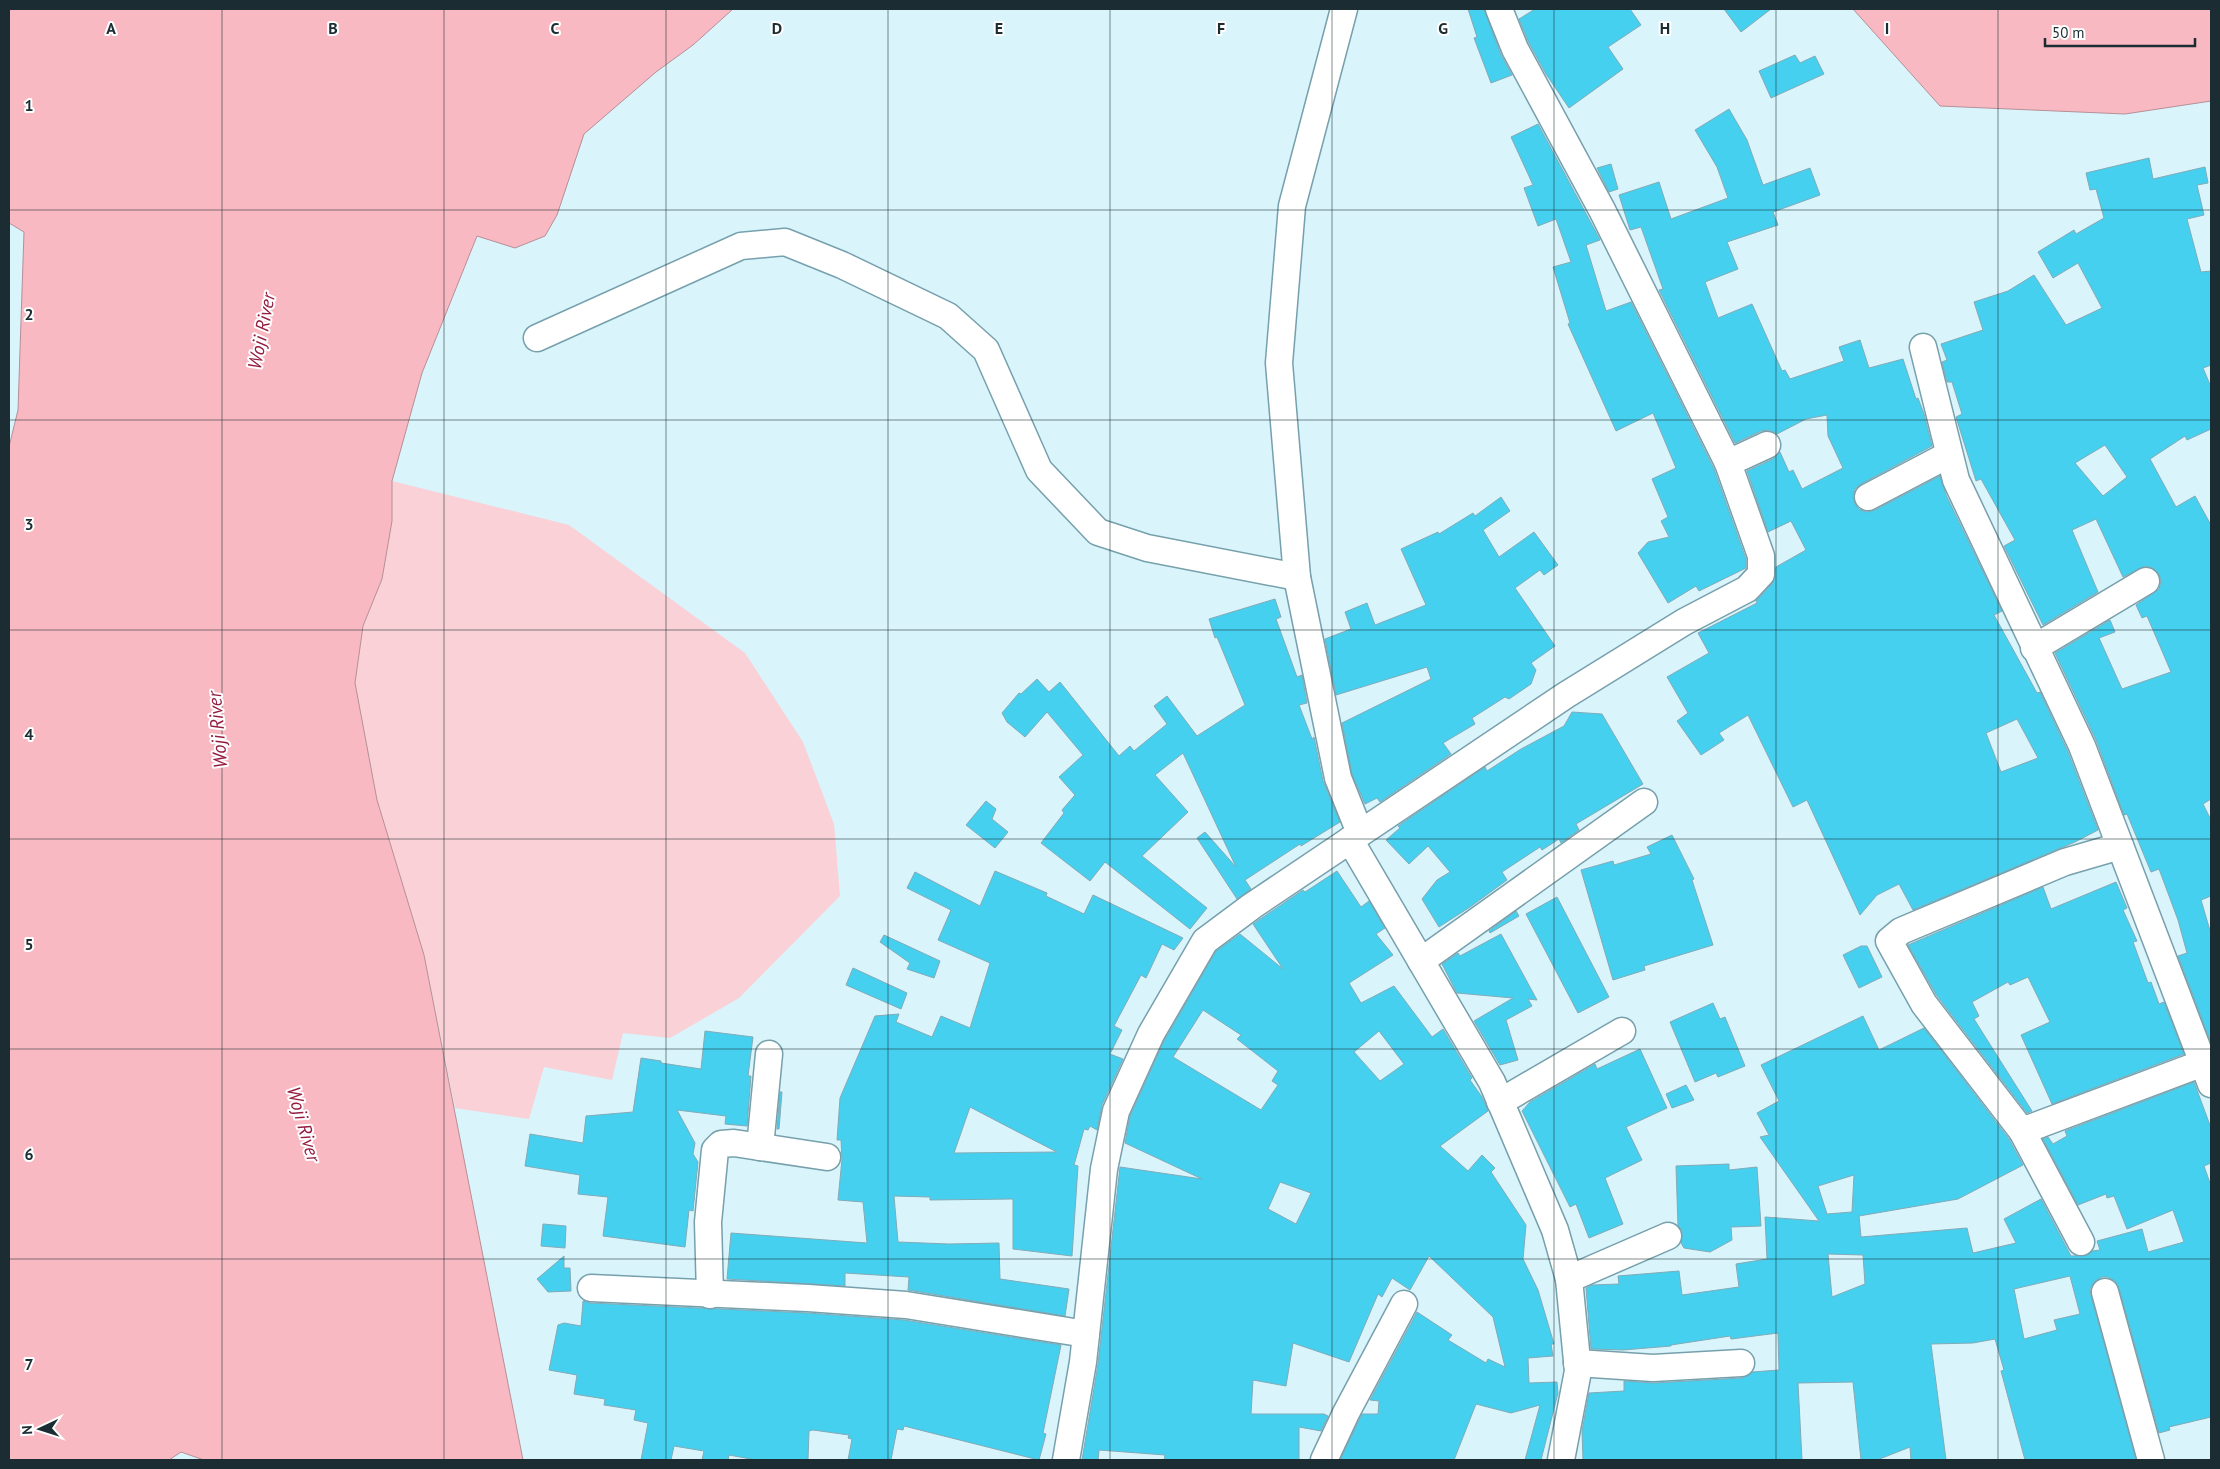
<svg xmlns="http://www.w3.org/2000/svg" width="2220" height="1469" font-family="'PT Sans',sans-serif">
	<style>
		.green { fill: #f9d1d6 }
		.water { fill: #f9b9c2; stroke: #b68f97 }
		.building { fill: #45d0f0; stroke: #80abb7; fill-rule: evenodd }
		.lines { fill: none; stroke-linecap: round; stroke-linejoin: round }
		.minor-casing { stroke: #76a0ac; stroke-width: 29 }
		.minor { stroke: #fff; stroke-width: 26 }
		.grid { fill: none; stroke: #1b2d32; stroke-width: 1; stroke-opacity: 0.55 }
		.labels { text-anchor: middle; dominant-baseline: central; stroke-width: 4; stroke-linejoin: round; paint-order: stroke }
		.water-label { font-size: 19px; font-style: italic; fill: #941d40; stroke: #fff }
		.grid-label { font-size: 16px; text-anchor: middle; font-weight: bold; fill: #1b2d32; stroke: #fff; stroke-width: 4; stroke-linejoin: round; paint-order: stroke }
	</style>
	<rect width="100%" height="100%" fill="#d9f4fb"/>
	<polygon class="green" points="392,481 569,525 745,653 803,742 834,824 840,896 739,998 670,1038 623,1033 612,1080 544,1067 529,1119 455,1108 424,955 377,800 355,683 363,626 382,579 392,521"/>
	<g class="water">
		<polygon points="9,9 733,9 693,45 656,72 584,134 557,215 545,236 515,248 477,236 422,373 392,481 392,521 382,579 363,626 355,683 377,800 424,955 523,1460 204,1460 181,1452 169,1460 9,1460 9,447 18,410 24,232 9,223"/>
		<polygon points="1853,9 2211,9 2211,101 2125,114 1940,106"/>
	</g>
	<g class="building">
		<polygon points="1468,9 1484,9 1501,55 1512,75 1491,83 1474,38 1477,37"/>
		<polygon points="1535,9 1630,9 1641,25 1608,47 1623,69 1569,108 1546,74 1529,43 1519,19"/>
		<polygon points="1724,9 1771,9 1741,32"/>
		<polygon points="1795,55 1800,63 1815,56 1824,74 1771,98 1759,71"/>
		<path d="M1729,109L1747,140L1763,185L1810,168L1820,195L1773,212L1778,225L1727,242L1738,269L1705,282L1718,318L1752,304L1782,371L1785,370L1790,379L1844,361L1839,347L1860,340L1869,368L1903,359L1916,399L1918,398L1924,414L1932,446L1861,484L1855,489L1853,496L1855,504L1860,510L1867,512L1875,510L1940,476L1946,495L2002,611L1994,615L2037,693L2040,692L2068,752L2098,830L2075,842L1913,910L1899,884L1877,895L1860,915L1807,800L1793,807L1748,715L1719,733L1724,740L1701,755L1677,721L1688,713L1667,677L1709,653L1698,633L1757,603L1756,601L1772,584L1776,567L1806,550L1791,521L1768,532L1747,471L1773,459L1780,452L1789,472L1793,470L1802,489L1843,468L1828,436L1827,415L1806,419L1777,434L1769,430L1761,431L1735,443L1659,290L1663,289L1641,227L1630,230L1619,195L1659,182L1671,219L1728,198L1717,167L1695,130ZM2017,719L2038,758L2001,772L1986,733Z"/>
		<polygon points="1538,124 1598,236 1600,240 1586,245 1606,311 1631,302 1714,469 1746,559 1746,568 1699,591 1696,586 1668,603 1638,553 1648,542 1669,537 1661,521 1668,517 1652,479 1676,468 1653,413 1616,431 1568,324 1570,323 1553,267 1571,262 1556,219 1538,226 1524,188 1533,185 1511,137"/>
		<path d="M2149,158L2153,179L2205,167L2208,183L2197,185L2204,215L2187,219L2201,272L2211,271V365L2203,368L2211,387V429L2187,440L2185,436L2150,459L2176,507L2195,496L2211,525V799L2203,804L2211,820V896L2201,900L2211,934V1043L2178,956L2187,953L2178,920L2159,869L2151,872L2127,814L2124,815L2096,740L2055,653L2110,620L2115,632L2099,638L2122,689L2171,672L2147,616L2142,618L2136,605L2159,589L2161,581L2159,574L2153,568L2145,566L2123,577L2096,519L2072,530L2098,592L2043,625L2004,546L2015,540L1981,479L1976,481L1956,417L1962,414L1952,382H1947L1942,362L1947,360L1941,344L1983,330L1974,302L2008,291L2034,275L2066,325L2102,308L2078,263L2053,278L2038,252L2074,230L2076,234L2104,218L2096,189L2090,190L2086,173ZM2105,445L2127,477L2103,496L2075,463Z"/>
		<polygon points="1611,164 1618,189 1609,192 1597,168"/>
		<polygon points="1501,497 1510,511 1483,530 1499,557 1534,532 1558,565 1544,575 1540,570 1515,588 1555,646 1531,663 1536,670 1531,684 1509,699 1505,697 1472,718 1475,724 1443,743 1451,754 1380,802 1377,798 1365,804 1352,774 1342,723 1431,679 1427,667 1336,695 1325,639 1351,629 1345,612 1367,603 1375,625 1426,605 1401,549 1438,532 1439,534 1473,513 1475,516"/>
		<polygon points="1275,599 1281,617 1276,619 1297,677 1302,675 1307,703 1299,705 1312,739 1314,737 1323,781 1340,822 1301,846 1300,844 1245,880 1251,889 1237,899 1197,838 1205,832 1236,867 1183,753 1155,775 1188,812 1142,856 1207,908 1190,929 1105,862 1090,881 1041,843 1064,813 1062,810 1075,795 1059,777 1083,755 1047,712 1025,737 1007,722 1002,713 1019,693 1021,694 1037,679 1049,692 1060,682 1119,756 1130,746 1134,751 1167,724 1154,706 1167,696 1197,736 1245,705 1217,637 1215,638 1209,619"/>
		<polygon points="1572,712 1602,714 1643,784 1576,824 1579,830 1561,843 1559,839 1542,850 1540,847 1502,872 1507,880 1470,907 1439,927 1422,899 1437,880 1450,872 1428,846 1409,864 1386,840 1400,828 1398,826 1485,767 1487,771 1521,749 1564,726"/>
		<polygon points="986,801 996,809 992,819 1008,832 995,848 966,825"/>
		<polygon points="1672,835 1694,879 1692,880 1713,945 1644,966 1645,970 1613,980 1581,870 1613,861 1614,865 1651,854 1647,847"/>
		<path d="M995,871L1047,893L1046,896L1084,914L1093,895L1183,938L1174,950L1162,944L1146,978L1141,975L1114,1026L1122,1030L1110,1054L1123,1059L1102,1105L1097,1130L1090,1126L1088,1130L1084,1129L1074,1165L1078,1166L1072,1256L1013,1249V1199L930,1200V1197L894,1196L898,1242L949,1244L999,1243L1000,1279L1069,1289L1065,1316L908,1290L909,1277L845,1273V1286L727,1279L731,1233L867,1243L863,1202L838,1200L842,1159L841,1140H837L840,1098L875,1016L899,1014L896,1022L932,1037L941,1016L970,1028L990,963L938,940L951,910L907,888L915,872L980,906ZM970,1107L1016,1131L1057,1152L954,1153Z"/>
		<path d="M1337,871L1361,907L1369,901L1385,928L1376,934L1393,955L1349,983L1361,1003L1394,986L1432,1037L1443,1029L1472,1078L1470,1080L1482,1097L1488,1111L1440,1146L1468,1171L1482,1155L1495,1168L1491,1172L1526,1225L1523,1259L1538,1290L1554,1344H1551L1553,1356L1528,1358L1529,1383L1557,1382L1558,1393L1541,1460H1525L1540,1405L1511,1413L1476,1404L1454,1460H1340L1362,1414H1378L1379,1401L1370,1400L1417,1312L1452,1335L1448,1340L1486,1363L1488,1359L1505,1367L1493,1317L1429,1256L1410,1290L1392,1278L1382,1297L1378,1294L1349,1362L1293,1343L1286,1386L1253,1380L1251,1414H1324L1328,1416L1321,1431L1299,1427V1460H1164L1165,1455L1099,1450L1098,1460H1082L1098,1364L1120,1167L1202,1179L1125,1143L1130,1116L1164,1041L1216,951L1240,934L1283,969L1253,924L1303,890L1305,892ZM1203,1010L1241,1035L1237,1039L1278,1071L1272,1081L1278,1085L1261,1110L1173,1057ZM1379,1031L1404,1064L1380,1081L1354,1052ZM1280,1182L1311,1193L1296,1224L1268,1209Z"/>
		<polygon points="2116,882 2127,908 2123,910 2137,941 2133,942 2148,983 2151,982 2159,1004 2164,1002 2184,1054 2052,1104 2021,1035 2050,1022 2028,977 2010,985 2008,982 1972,1002 1979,1016 1974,1019 2032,1111 2027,1113 1937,996 1908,945 2043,887 2051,909"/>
		<polygon points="1557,897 1609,997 1578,1013 1526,914"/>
		<polygon points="1516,911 1519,916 1490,933 1489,931"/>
		<polygon points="1501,934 1537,1000 1528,999 1532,1006 1506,1020 1518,1060 1500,1065 1474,1021 1513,998 1457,993 1442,964 1458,953 1460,956"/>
		<polygon points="884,935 940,961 934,978 907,969 910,963 880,942"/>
		<polygon points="1861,946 1867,946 1882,977 1859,988 1843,955"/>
		<polygon points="853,968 907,993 901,1009 846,985"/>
		<polygon points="1713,1003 1720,1019 1725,1017 1745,1066 1718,1077 1716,1073 1695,1082 1670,1022"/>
		<path d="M1863,1016L1879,1050L1924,1028L2009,1139L2023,1165L1958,1199L1859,1216L1861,1237L1967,1228L1973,1253L2016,1243L2004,1219L2041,1199L2071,1256L2088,1255L2092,1251L2100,1250L2097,1241L2142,1229L2148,1252L2184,1242L2173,1210L2127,1229L2114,1196L2107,1198L2106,1194L2078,1205L2043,1139L2048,1137L2053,1144L2067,1136L2065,1131L2194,1082L2211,1128V1163L2204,1166L2211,1186V1417L2169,1427L2170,1430L2159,1433L2119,1288L2115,1281L2108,1277H2102L2094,1282L2090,1289L2091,1296L2136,1460H2025L2001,1371L2004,1370L1995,1339L1973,1343L1931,1344L1946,1460H1911L1910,1447L1877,1460H1861L1853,1382L1798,1383L1802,1460H1583L1582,1431L1589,1393L1624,1391V1381L1654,1383L1742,1378L1752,1372L1779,1370L1778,1333L1731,1339L1730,1336L1671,1345V1346L1623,1350L1591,1349L1586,1288L1592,1285L1619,1284L1618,1276L1679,1271L1682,1295L1739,1287L1736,1264L1767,1259L1765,1217L1819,1221L1760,1137L1769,1135L1757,1113L1779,1101L1761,1065ZM1854,1175L1852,1212L1827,1214L1818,1186ZM1828,1254L1863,1255L1865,1284L1832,1297ZM2070,1276L2080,1314L2054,1320L2057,1330L2024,1339L2014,1289Z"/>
		<polygon points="705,1031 753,1037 748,1076 751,1076 747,1126 725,1124 726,1116 677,1110 695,1143 693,1154 698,1162 693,1211 689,1210 685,1247 603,1236 608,1197 578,1194 580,1175 525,1166 530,1134 583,1143 586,1116 633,1112 641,1058 661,1061 661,1063 701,1069"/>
		<polygon points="1640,1049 1667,1108 1626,1127 1642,1160 1605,1178 1623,1224 1589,1238 1576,1204 1570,1207 1522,1111 1530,1102 1595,1064 1597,1069"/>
		<polygon points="1686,1085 1694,1100 1672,1108 1666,1094"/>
		<polygon points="780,1092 782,1092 779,1129 777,1129"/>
		<polygon points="1729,1164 1729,1170 1757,1167 1761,1226 1731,1227 1732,1240 1710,1252 1684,1248 1681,1243 1682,1230 1678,1226 1676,1166"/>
		<polygon points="543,1224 566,1226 565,1248 541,1246"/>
		<polygon points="564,1256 564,1268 570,1268 571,1291 548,1292 537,1279"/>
		<polygon points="583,1301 590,1303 807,1313 904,1320 1061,1345 1043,1433 1046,1434 1039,1460 904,1426 903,1430 897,1429 891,1460 848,1460 852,1439 848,1438 849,1435 813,1430 809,1431 808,1460 756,1460 729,1455 728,1460 702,1460 704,1451 674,1446 671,1460 641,1460 648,1423 634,1420 636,1410 604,1405 605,1399 574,1394 577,1375 549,1370 558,1325 564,1323 581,1326"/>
	</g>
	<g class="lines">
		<g class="minor-casing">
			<g id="minor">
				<polyline points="1344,9 1292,206 1279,363 1297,577 1338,778 1360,833"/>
				<polyline points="537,338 741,246 785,242 842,265 948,316 986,350 1039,470 1098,532 1147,548 1297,577"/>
				<polyline points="1923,347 1956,480 2082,746 2211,1084"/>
				<polyline points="1728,463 1767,445"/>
				<polyline points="1868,497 1948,455"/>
				<polyline points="2034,648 2146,581"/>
				<polyline points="1350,840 1492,1082 1555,1230 1569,1279 1578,1371 1561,1460"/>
				<polyline points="1421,961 1644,802"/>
				<polyline points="1500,1102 1622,1031"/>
				<polyline points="2022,1131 2203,1063"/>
				<polyline points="760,1147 769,1054"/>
				<polyline points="2081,1242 2022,1131 1924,1004 1889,941 1901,931 2065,862 2120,846"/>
				<polyline points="1569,1279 1668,1236"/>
				<polyline points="591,1288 808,1298 906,1305 1086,1334"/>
				<polyline points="2105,1292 2151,1460"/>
				<polyline points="710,1295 708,1222 715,1150 721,1144 734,1143 827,1157"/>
				<polyline points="1577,1363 1653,1368 1741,1363"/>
				<polyline points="1066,1460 1083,1362 1104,1169 1116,1111 1151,1034 1205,941 1252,906 1566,695 1684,622 1747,589 1761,574 1761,556 1728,463 1602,210 1515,49 1499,9"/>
				<polyline points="1324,1460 1346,1413 1404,1304"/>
			</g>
		</g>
		<use href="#minor" class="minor"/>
	</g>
	<path class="grid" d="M222,9V1460M444,9V1460M666,9V1460M888,9V1460M1110,9V1460M1332,9V1460M1554,9V1460M1776,9V1460M1998,9V1460M9,210H2211M9,420H2211M9,630H2211M9,839H2211M9,1049H2211M9,1259H2211"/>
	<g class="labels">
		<g class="water-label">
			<text transform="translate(261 331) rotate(-79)">Woji River</text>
			<text transform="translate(217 730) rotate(-95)">Woji River</text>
			<text transform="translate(304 1124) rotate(74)">Woji River</text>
		</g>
	</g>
	<g class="grid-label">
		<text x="111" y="34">A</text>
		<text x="333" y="34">B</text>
		<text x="555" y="34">C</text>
		<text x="777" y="34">D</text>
		<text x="999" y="34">E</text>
		<text x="1221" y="34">F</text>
		<text x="1443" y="34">G</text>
		<text x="1665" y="34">H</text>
		<text x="1887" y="34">I</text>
		<text x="29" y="111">1</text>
		<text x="29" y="320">2</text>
		<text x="29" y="530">3</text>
		<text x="29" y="740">4</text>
		<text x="29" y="950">5</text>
		<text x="29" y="1160">6</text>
		<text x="29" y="1370">7</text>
	</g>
	<rect width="2220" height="1469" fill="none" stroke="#1b2d32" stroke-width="20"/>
	<g transform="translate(40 1429) rotate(266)" stroke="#ffffff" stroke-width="4" paint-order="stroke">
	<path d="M0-4L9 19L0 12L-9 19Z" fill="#1b2d32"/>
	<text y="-8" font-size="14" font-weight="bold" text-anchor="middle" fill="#1b2d32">N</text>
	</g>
	<path d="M2045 38v8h150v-8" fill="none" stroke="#1b2d32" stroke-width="2.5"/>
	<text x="2052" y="38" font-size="15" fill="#1b2d32" stroke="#ffffff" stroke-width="4" paint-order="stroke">50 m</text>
</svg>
